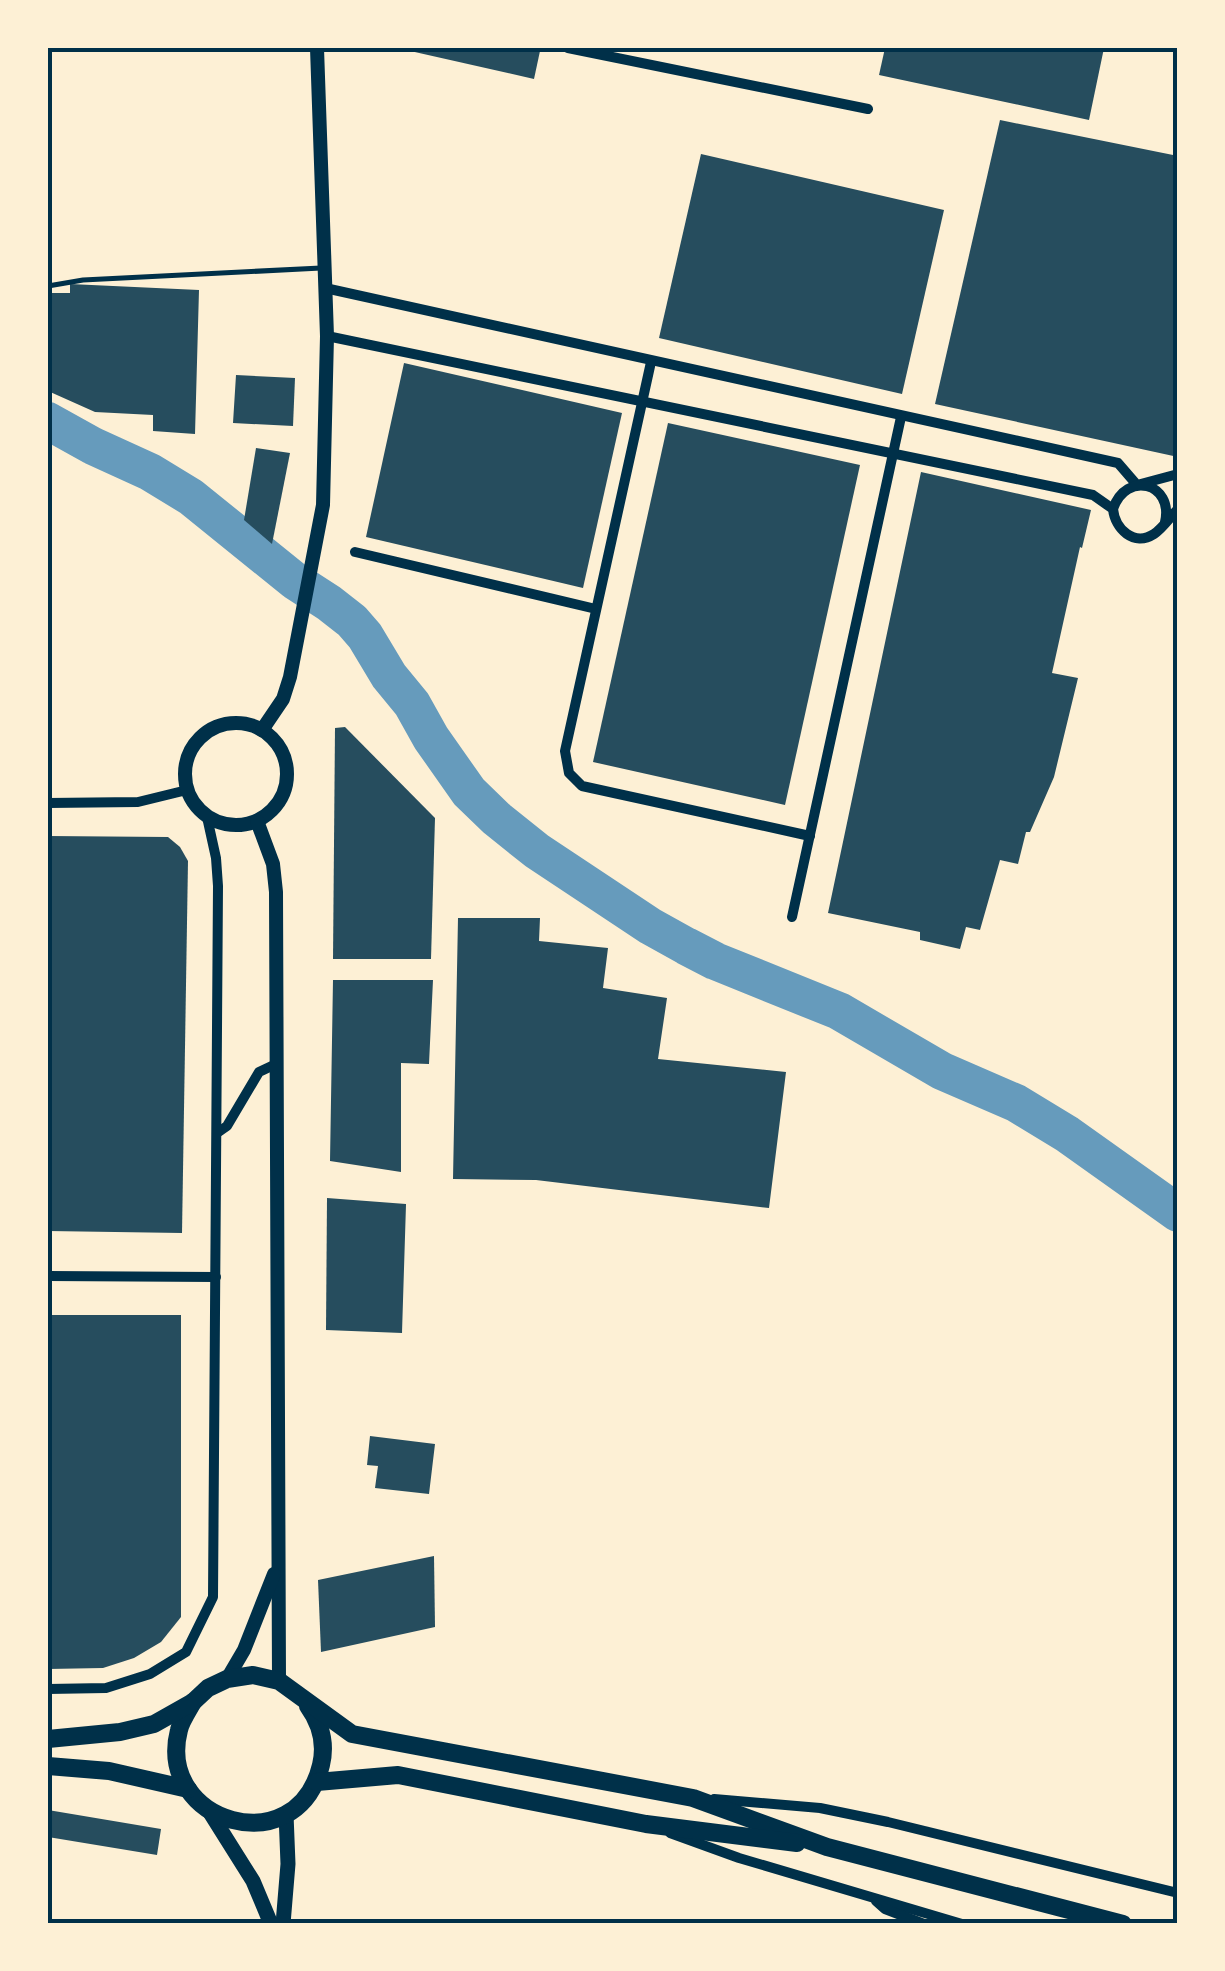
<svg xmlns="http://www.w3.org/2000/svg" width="1225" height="1971" font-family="Spectral,serif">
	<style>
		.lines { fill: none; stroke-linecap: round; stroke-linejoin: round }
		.river { stroke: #669bbc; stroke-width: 38 }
		.building { fill: #264d5e }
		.service { stroke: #003049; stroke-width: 5 }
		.minor { stroke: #003049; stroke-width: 10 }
		.tertiary { stroke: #003049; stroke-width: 14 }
		.secondary { stroke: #003049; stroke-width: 15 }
		.primary { stroke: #003049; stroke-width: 18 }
		.neatline { fill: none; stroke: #003049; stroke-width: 4 }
	</style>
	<rect width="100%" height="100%" fill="#fdf0d5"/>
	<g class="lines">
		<polyline class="river" points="48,421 93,446 150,472 191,497 295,581 329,603 352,621 365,636 389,676 412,704 431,738 469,792 497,819 537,851 650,926 686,946 715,961 839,1011 942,1071 1016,1103 1067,1134 1178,1213"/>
	</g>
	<g class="building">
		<polygon points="397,48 525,48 540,51 534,79"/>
		<polygon points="885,48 1104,48 1089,120 879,75"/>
		<polygon points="1000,120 1178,156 1178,457 935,404"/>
		<polygon points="701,154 944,210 902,394 659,338"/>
		<polygon points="70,284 199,290 195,434 153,431 153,415 95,412 48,391 48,293 70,293"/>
		<polygon points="404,363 622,413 583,588 366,537"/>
		<polygon points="236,375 295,378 293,426 233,423"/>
		<polygon points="668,423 860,465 785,805 593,762"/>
		<polygon points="256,448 290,453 272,544 244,520"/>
		<polygon points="921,472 1091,510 1082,548 1080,547 1052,673 1078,678 1054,777 1030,832 1026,832 1018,864 1000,860 980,930 966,927 960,949 920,940 920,932 828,913"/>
		<polygon points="345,727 435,818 431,959 333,959 335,728"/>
		<polygon points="48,836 168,837 180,847 188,861 182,1233 48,1231"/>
		<polygon points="458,918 540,918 539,941 608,948 603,988 667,998 658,1059 786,1072 769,1208 536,1180 453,1179"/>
		<polygon points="333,980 433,980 429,1064 401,1063 401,1172 330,1161"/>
		<polygon points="327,1198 406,1204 402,1333 326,1330"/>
		<polygon points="48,1315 181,1315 181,1617 161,1642 134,1658 103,1668 48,1669"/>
		<polygon points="370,1436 435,1444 429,1494 375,1488 378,1466 367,1465"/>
		<polygon points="434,1556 435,1627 321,1652 318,1580"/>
		<polygon points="48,1810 161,1829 157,1855 48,1837"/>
		<polygon points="174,1919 244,1920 244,1924 174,1924"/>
	</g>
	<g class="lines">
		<polyline class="service" points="48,286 83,280 321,268"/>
		<g class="minor">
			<polyline points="568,48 868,109"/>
			<polyline points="325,288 1118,463 1137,485 1178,474"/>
			<path d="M327,336L1093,495L1113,509C1115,529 1134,547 1154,534C1163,528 1170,517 1178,509"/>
			<polyline points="651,362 565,751 569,773 582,786 810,836"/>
			<path d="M1113,509C1126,470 1174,483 1165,522"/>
			<polyline points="355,552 596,609"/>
			<polyline points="48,803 138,802 187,790"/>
			<polyline points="792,917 901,417"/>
			<polyline points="217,1133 227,1126 259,1072 276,1064"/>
			<polyline points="48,1276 216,1277"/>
			<polyline points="48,1689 106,1688 150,1674 186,1652 213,1597 218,886 216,858 207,817"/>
			<polyline points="714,1799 820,1808 888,1822 1178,1893"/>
			<polyline points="670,1833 739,1858 962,1924"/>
			<polyline points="876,1901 885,1909 924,1924"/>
		</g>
		<g class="tertiary">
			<circle cx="236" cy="774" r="51"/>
			<polyline points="262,730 283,699 290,677 323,505 327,336 317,48"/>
			<polyline points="257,821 273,864 276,892 279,1681"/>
			<polyline points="227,1679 244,1650 274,1574"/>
		</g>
		<g class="secondary">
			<polyline points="209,1811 253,1881 271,1924"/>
			<polyline points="283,1924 288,1864 286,1814"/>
		</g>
		<g class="primary">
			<path d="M193,1702C188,1711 181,1721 179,1730C155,1823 297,1865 321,1765C326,1744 321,1724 308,1706"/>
			<polyline points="48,1739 120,1732 154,1724 193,1702 208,1688 227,1679 253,1675 279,1681 352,1734 693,1798 827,1847 1123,1924"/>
			<polyline points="48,1766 109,1771 188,1789"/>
			<polyline points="317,1782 398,1775 646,1824 797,1843"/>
		</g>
	</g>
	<rect width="1225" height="1971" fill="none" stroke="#fdf0d5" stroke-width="100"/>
	<rect x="50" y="50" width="1125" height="1871" class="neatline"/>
</svg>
